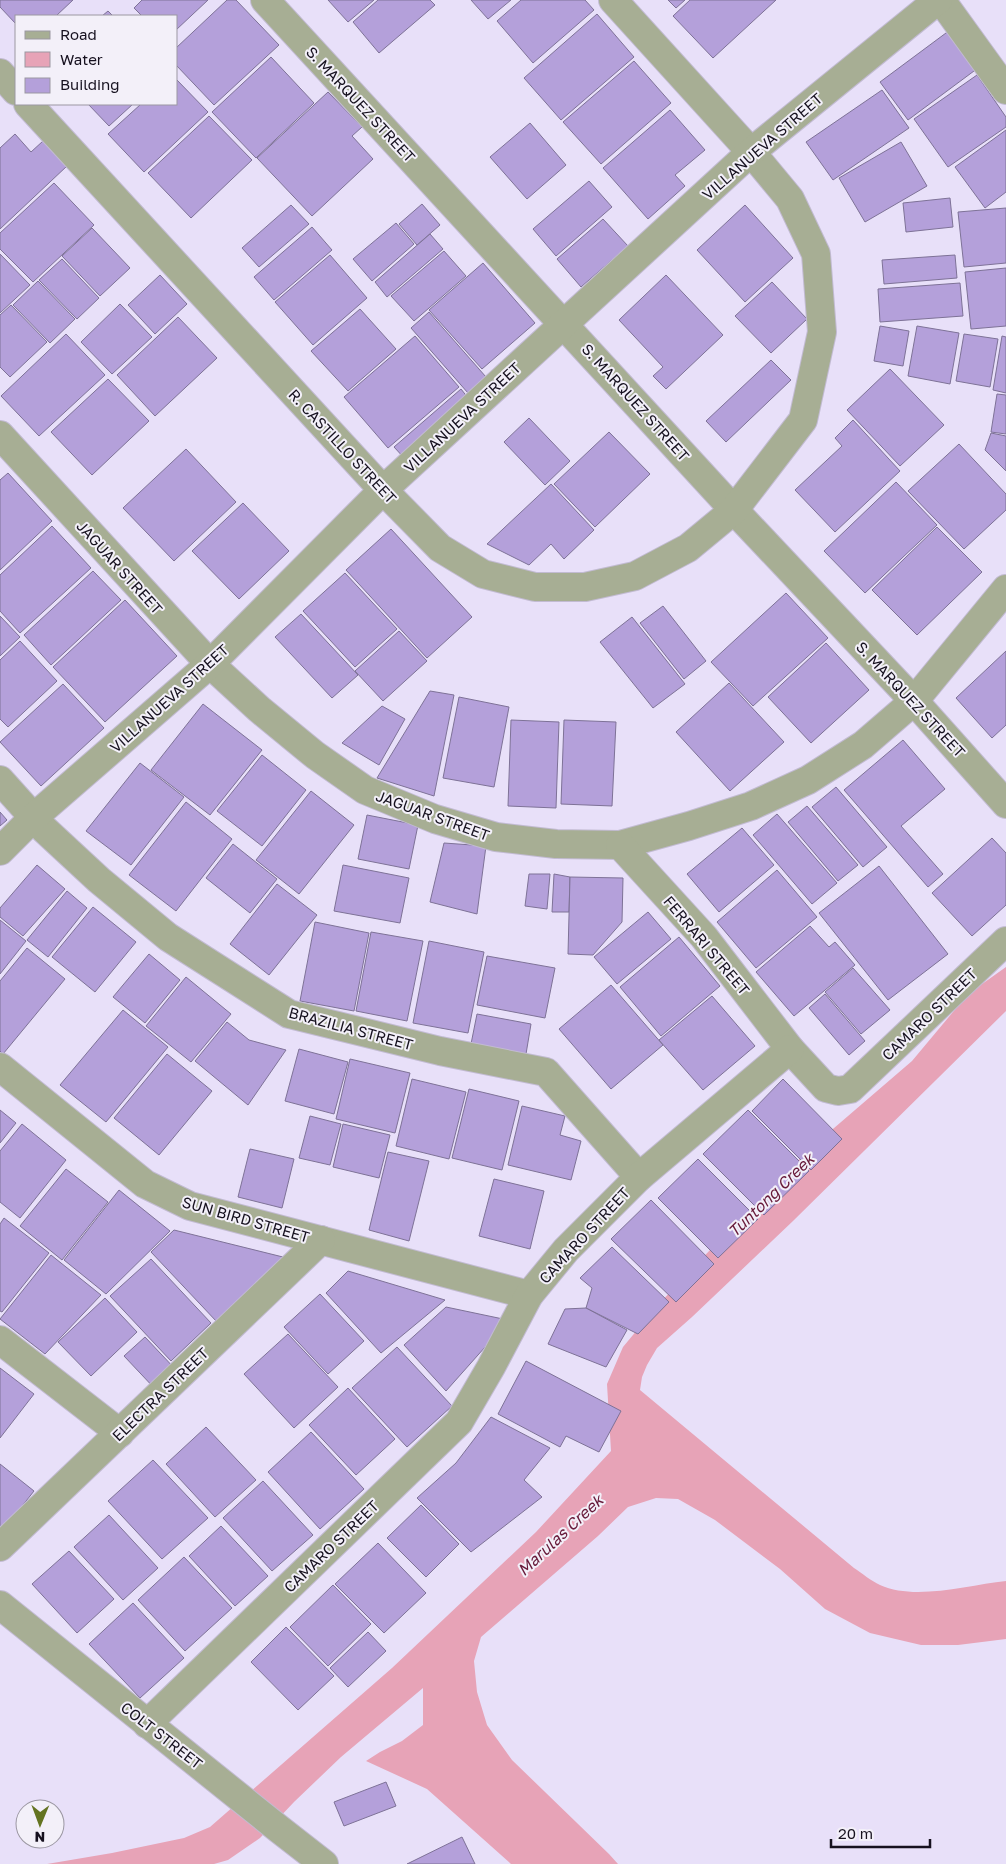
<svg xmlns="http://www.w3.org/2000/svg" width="1006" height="1864" font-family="'Golos Text',sans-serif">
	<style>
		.water { fill: #e7a3b7 }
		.building { fill: #b4a0da; stroke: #7e7297 }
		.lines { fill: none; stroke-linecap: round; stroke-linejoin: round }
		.minor-casing { stroke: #c2bbd2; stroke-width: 30 }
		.minor { stroke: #a7ae94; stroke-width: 28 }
		.labels { text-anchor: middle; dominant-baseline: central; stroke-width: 4; stroke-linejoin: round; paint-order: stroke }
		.street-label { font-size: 15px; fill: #16111f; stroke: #f3f0f9 }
		.water-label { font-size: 16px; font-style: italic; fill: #671939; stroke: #f3f0f9 }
	</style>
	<rect width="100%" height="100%" fill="#e8e0f9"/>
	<path class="water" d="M1006,967V1011L793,1221L692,1317L657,1348L647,1365L642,1377L640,1390L854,1568C862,1573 871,1581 880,1585C915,1601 968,1585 1006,1581V1639L958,1645H921L870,1633L825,1609L780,1569L715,1520L678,1499L656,1498L628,1507L598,1536L481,1637L474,1661L477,1692L487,1725L512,1760L609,1854L618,1864H511L427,1789L366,1761L380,1752L402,1741L423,1725V1688L341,1757L294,1802L260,1838L228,1860L214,1864H47L112,1853L184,1838L210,1827L392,1668L536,1532L611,1451L607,1384L623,1347L657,1306L710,1250L764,1198L805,1153L912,1061L968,994Z"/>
	<g class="building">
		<polygon points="0,0 73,0 56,16 16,16 16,24 0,7"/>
		<polygon points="142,0 208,0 176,30 176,16 142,16 134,8"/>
		<polygon points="227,0 236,0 279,45 214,105 176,65 176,48"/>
		<polygon points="328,0 374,0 348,22"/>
		<polygon points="378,0 430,0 435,5 379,53 353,22"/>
		<polygon points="471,0 511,0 488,19"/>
		<polygon points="521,0 585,0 594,10 533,63 497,21"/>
		<polygon points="668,0 685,0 676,8"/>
		<polygon points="690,0 776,0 713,58 673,16"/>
		<polygon points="108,11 113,16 102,16"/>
		<polygon points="597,14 634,57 561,120 524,78"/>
		<polygon points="950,30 978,68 908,120 880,82"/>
		<polygon points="271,57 314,103 256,158 212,112"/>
		<polygon points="634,61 671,103 601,164 563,122"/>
		<polygon points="977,75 1006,117 1006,127 948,167 914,119"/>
		<polygon points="176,79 208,112 144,172 108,134 141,104 176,104"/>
		<polygon points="882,90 909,128 833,180 806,142"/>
		<polygon points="328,92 362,127 352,136 373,159 312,216 257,158"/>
		<polygon points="88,104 133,104 109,126"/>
		<polygon points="670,110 705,150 675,175 685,186 648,219 603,168"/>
		<polygon points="209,116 252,160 191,218 148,173"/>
		<polygon points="530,123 566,165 527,199 490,157"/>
		<polygon points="1006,130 1006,192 985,208 955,167"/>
		<polygon points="15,134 31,152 43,141 67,166 0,229 0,148"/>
		<polygon points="901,142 927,186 865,222 839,178"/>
		<polygon points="589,181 612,207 556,256 533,229"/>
		<polygon points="54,183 94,225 33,282 0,249 0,233"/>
		<polygon points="950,198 953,227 906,232 903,203"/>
		<polygon points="422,204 440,225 417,245 399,224"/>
		<polygon points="291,205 309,224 259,267 242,248"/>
		<polygon points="745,205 793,258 745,302 697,250"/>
		<polygon points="1006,208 1006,263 964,267 958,212"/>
		<polygon points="603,219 628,246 581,287 557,259"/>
		<polygon points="396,223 414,244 372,281 353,259"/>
		<polygon points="312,227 332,250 274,300 254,277"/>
		<polygon points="92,228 130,268 100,296 62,256"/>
		<polygon points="430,234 443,249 387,297 375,282"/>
		<polygon points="444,251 466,276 414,321 391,296"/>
		<polygon points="0,254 30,285 0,313"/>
		<polygon points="330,255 367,298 313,345 275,302"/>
		<polygon points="955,255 957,278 884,284 882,260"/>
		<polygon points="62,259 99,298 77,319 39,280"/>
		<polygon points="483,263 535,323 482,369 429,310"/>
		<polygon points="1006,268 1006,326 971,329 965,272"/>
		<polygon points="160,275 187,304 155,334 128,305"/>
		<polygon points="666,275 723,335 666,389 653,376 663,367 619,320"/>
		<polygon points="38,281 75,319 50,343 13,305"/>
		<polygon points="772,282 807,319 771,353 735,316"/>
		<polygon points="960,283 963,316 880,322 878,289"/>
		<polygon points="120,304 152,337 112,374 81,342"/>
		<polygon points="11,305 47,342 10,377 0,367 0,315"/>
		<polygon points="360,309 396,349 348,391 311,351"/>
		<polygon points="429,312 486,377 468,393 411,328"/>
		<polygon points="178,317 217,358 155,416 117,375"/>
		<polygon points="880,326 909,331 903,366 874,361"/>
		<polygon points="917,326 959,333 950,384 908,376"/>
		<polygon points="66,334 105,375 39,436 1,396"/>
		<polygon points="964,334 998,339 990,387 956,381"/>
		<polygon points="415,336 459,387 388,448 344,397"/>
		<polygon points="1002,336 1006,337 1006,393 993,390"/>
		<polygon points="771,360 791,380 726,442 706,421"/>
		<polygon points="890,369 944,425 900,466 847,410"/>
		<polygon points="108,379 149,421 92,475 51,432"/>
		<polygon points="461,389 472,403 406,460 394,447"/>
		<polygon points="997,394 1006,395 1006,434 991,432"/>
		<polygon points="529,418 570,461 545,485 504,442"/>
		<polygon points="853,420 900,471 835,532 795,490 842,446 835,438"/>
		<polygon points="609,432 650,474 595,527 554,484"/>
		<polygon points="991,433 1006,436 1006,471 985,450"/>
		<polygon points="959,444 1006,494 1006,510 964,549 908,491"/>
		<polygon points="186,449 236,502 174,561 123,508"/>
		<polygon points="8,473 52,521 0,570 0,480"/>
		<polygon points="896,482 937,525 865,593 824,551"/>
		<polygon points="551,484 594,530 564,559 551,544 529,565 487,544"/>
		<polygon points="243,503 289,551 239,599 192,551"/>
		<polygon points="52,526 91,568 20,633 0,611 0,575"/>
		<polygon points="937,527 982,572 917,635 872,590"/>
		<polygon points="391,529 472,617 427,658 346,570"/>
		<polygon points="93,571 121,600 51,665 24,635"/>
		<polygon points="345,573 397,629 355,667 303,611"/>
		<polygon points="786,593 828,638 753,706 711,662"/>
		<polygon points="125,600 177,656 105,722 53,667"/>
		<polygon points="663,606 706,661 684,679 640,623"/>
		<polygon points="301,614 358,675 332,698 275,637"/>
		<polygon points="0,616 20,637 0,656"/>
		<polygon points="632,617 685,684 653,708 600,642"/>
		<polygon points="399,631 427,661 383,701 355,671"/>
		<polygon points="20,641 57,681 8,727 0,719 0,660"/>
		<polygon points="826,643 869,690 811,743 768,697"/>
		<polygon points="1006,651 1006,725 992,738 956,698"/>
		<polygon points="729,683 784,742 730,791 676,732"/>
		<polygon points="63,684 104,728 41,786 0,742"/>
		<polygon points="430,691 454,695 434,796 377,778"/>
		<polygon points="459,697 509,707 494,787 443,778"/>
		<polygon points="203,704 262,750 210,815 151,770"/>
		<polygon points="382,706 405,719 379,765 342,743"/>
		<polygon points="511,720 559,722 556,808 508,806"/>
		<polygon points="564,720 616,722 612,806 561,804"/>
		<polygon points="903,740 945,789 901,826 943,874 928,887 844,790"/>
		<polygon points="262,755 306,790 262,846 217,811"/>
		<polygon points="140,763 184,797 131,865 86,831"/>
		<polygon points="836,787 887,847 863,867 812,807"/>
		<polygon points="311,791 354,825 299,894 256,860"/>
		<polygon points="186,802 232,839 176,911 129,875"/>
		<polygon points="807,806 858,865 838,881 788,822"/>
		<polygon points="0,812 7,820 0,826"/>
		<polygon points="777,814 837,883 812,904 753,835"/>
		<polygon points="367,815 418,825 409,869 358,859"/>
		<polygon points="742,828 774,865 719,912 687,874"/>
		<polygon points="992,838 1006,853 1006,905 972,936 932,893"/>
		<polygon points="444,843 486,846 477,914 430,902"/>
		<polygon points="233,844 277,879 250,913 206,878"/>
		<polygon points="37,865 65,889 23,936 0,917 0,908"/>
		<polygon points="343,865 409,878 400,923 334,911"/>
		<polygon points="879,866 948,954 888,1000 819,913"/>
		<polygon points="777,870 817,917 756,968 717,922"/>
		<polygon points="529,874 550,874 547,909 525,906"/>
		<polygon points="554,874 570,877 569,912 552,912"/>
		<polygon points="570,877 623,878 622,922 593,955 568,954"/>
		<polygon points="277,884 317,915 269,975 230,944"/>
		<polygon points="67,891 87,908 48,957 27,940"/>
		<polygon points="93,907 136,942 95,992 52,957"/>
		<polygon points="648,912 671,939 617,984 594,957"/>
		<polygon points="0,920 26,941 0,974"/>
		<polygon points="315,922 369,933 354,1011 300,1001"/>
		<polygon points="810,926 829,947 835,942 855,965 794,1016 756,972"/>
		<polygon points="371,932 423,941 407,1021 356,1011"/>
		<polygon points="679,937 720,986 661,1036 620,987"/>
		<polygon points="429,941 484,952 468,1033 413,1023"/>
		<polygon points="27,948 65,979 3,1054 0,1051 0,981"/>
		<polygon points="149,954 180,980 145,1023 113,997"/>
		<polygon points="487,956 555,968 545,1018 477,1005"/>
		<polygon points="853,968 890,1010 861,1034 825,992"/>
		<polygon points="186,977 231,1014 191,1062 146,1026"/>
		<polygon points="611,985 663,1045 611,1089 559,1029"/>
		<polygon points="825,994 865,1041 849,1055 809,1008"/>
		<polygon points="712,996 755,1046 703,1090 659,1040"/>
		<polygon points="123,1010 168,1047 106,1122 60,1085"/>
		<polygon points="477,1014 531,1024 526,1054 471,1044"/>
		<polygon points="227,1022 249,1040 286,1050 248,1105 195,1061"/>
		<polygon points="299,1049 348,1062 334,1114 285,1101"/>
		<polygon points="167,1054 212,1091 159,1155 114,1118"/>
		<polygon points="350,1059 410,1073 395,1133 336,1119"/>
		<polygon points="412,1079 466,1092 449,1159 396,1146"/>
		<polygon points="783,1079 842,1139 811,1170 752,1111"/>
		<polygon points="469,1089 519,1101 502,1170 452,1158"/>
		<polygon points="522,1106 565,1116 560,1135 581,1141 571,1180 508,1165"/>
		<polygon points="0,1110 16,1123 0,1143"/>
		<polygon points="748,1110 809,1171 764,1215 703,1154"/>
		<polygon points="310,1116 341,1124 330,1165 299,1158"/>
		<polygon points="22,1124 66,1160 20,1218 0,1202 0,1151"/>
		<polygon points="343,1124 390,1135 379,1178 333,1167"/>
		<polygon points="250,1149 294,1159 282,1208 238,1197"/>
		<polygon points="388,1152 429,1161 409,1241 369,1230"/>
		<polygon points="698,1159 758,1219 718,1258 658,1198"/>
		<polygon points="66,1169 108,1202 62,1260 20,1226"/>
		<polygon points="494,1179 544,1191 530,1249 479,1236"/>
		<polygon points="119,1190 170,1231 106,1294 64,1260"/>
		<polygon points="651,1200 714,1264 676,1302 611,1239"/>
		<polygon points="4,1218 49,1253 2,1312 0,1311 0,1224"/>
		<polygon points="174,1230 291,1259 217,1322 151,1252"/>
		<polygon points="612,1247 669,1302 638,1334 586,1308 592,1288 580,1278"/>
		<polygon points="51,1255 101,1295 45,1354 0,1319"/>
		<polygon points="151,1259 211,1323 171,1361 110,1296"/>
		<polygon points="348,1271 445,1300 381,1353 326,1293"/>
		<polygon points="320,1294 364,1341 328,1374 284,1327"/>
		<polygon points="105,1298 137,1332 91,1376 58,1342"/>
		<polygon points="446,1307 503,1319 486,1346 446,1391 404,1345"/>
		<polygon points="586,1308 627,1330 606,1367 548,1344 565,1309"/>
		<polygon points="288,1334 338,1387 294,1428 244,1374"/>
		<polygon points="145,1337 177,1371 157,1391 124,1356"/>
		<polygon points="397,1347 452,1406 407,1447 352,1388"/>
		<polygon points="526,1361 621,1411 599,1452 566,1436 560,1447 498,1414"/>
		<polygon points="0,1368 34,1394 0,1438"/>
		<polygon points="348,1388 395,1439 356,1475 309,1425"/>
		<polygon points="491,1417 550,1448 524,1480 542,1497 471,1552 417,1498 456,1463"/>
		<polygon points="206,1427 256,1480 215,1517 166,1464"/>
		<polygon points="311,1432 364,1489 320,1529 268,1472"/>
		<polygon points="153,1460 208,1518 162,1559 108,1501"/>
		<polygon points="0,1464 34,1491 0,1534"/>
		<polygon points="263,1481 313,1535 272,1571 223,1518"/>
		<polygon points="421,1505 459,1544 426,1577 387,1538"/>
		<polygon points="109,1515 158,1568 123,1600 74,1547"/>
		<polygon points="221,1526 268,1576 235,1606 189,1556"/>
		<polygon points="378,1543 426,1593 384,1633 335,1584"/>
		<polygon points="69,1551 114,1599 77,1633 32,1584"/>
		<polygon points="184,1557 232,1608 185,1651 138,1600"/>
		<polygon points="333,1585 371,1624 328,1666 290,1627"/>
		<polygon points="133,1603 184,1658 140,1698 89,1644"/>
		<polygon points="286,1627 334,1676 298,1710 251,1662"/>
		<polygon points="368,1632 386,1651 348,1687 330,1668"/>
		<polygon points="386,1782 396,1806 344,1826 334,1802"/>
		<polygon points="462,1837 475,1864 407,1864"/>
	</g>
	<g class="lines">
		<g class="minor-casing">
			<g id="minor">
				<polyline points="265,0 734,510 914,701 1006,804"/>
				<polyline points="941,0 1006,90"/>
				<polyline points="0,73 16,91"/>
				<polyline points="28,104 383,490 440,548 483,574 535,587 585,587 635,576 688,548 734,510 803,420 822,332 816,254 790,199 751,152 613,0"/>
				<polyline points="0,435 210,664 259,709 315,755 365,790 435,819 496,837 556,844 620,845 689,826 751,806 808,780 863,745 914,701 1006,589"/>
				<polyline points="0,780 44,829 99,880 168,937 289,1014 440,1051 546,1072 639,1177"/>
				<polyline points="620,845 704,937 790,1049 826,1088 838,1091 850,1089 1006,941"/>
				<polyline points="0,851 34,817 210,664 383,490 751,152 938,0"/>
				<polyline points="0,1067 145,1184 190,1206 529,1295"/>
				<polyline points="0,1340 120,1433"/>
				<polyline points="0,1547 321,1240"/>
				<polyline points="0,1605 279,1829 324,1864"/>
				<polyline points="147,1724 459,1422 491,1367 529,1295 566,1250 639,1177 790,1049"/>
			</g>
		</g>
		<use href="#minor" class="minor"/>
	</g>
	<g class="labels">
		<g class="street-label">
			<text transform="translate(361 104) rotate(47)">S. MARQUEZ STREET</text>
			<text transform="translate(762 146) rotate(-41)">VILLANUEVA STREET</text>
			<text transform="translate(636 402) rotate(48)">S. MARQUEZ STREET</text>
			<text transform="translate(462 417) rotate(-43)">VILLANUEVA STREET</text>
			<text transform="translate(343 446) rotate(47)">R. CASTILLO STREET</text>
			<text transform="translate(120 567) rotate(48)">JAGUAR STREET</text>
			<text transform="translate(169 698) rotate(-42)">VILLANUEVA STREET</text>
			<text transform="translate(911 699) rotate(47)">S. MARQUEZ STREET</text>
			<text transform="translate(433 815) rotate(20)">JAGUAR STREET</text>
			<text transform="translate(707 945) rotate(50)">FERRARI STREET</text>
			<text transform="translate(929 1014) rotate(-44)">CAMARO STREET</text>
			<text transform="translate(351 1028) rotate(15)">BRAZILIA STREET</text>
			<text transform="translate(246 1219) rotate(16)">SUN BIRD STREET</text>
			<text transform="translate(584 1235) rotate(-47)">CAMARO STREET</text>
			<text transform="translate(160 1394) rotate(-44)">ELECTRA STREET</text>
			<text transform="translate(331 1546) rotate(-44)">CAMARO STREET</text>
			<text transform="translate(162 1735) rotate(38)">COLT STREET</text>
		</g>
		<g class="water-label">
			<text transform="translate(771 1195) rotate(-44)">Tuntong Creek</text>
			<text transform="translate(560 1535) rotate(-43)">Marulas Creek</text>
		</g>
	</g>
	<rect x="15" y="15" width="162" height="90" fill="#f3f0f9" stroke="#9b97a2"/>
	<rect x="25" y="31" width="25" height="8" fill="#a7ae94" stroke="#9b97a2"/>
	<text x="60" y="40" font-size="15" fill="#16111f">Road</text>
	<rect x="25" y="52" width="25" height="15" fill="#e7a3b7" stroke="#9b97a2"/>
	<text x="60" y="65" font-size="15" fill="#16111f">Water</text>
	<rect x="25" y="78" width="25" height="15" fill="#b4a0da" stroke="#9b97a2"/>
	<text x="60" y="90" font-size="15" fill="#16111f">Building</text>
	<g transform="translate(40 1824) rotate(181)"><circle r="24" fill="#f3f0f9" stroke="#9b97a2"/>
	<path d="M0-4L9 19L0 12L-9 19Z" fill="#647421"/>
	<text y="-8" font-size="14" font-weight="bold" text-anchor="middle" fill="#16111f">N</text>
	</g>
	<path d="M831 1839v8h99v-8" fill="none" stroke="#16111f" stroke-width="2.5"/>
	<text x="838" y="1839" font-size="15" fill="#16111f" stroke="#f3f0f9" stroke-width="4" paint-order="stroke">20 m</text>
</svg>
